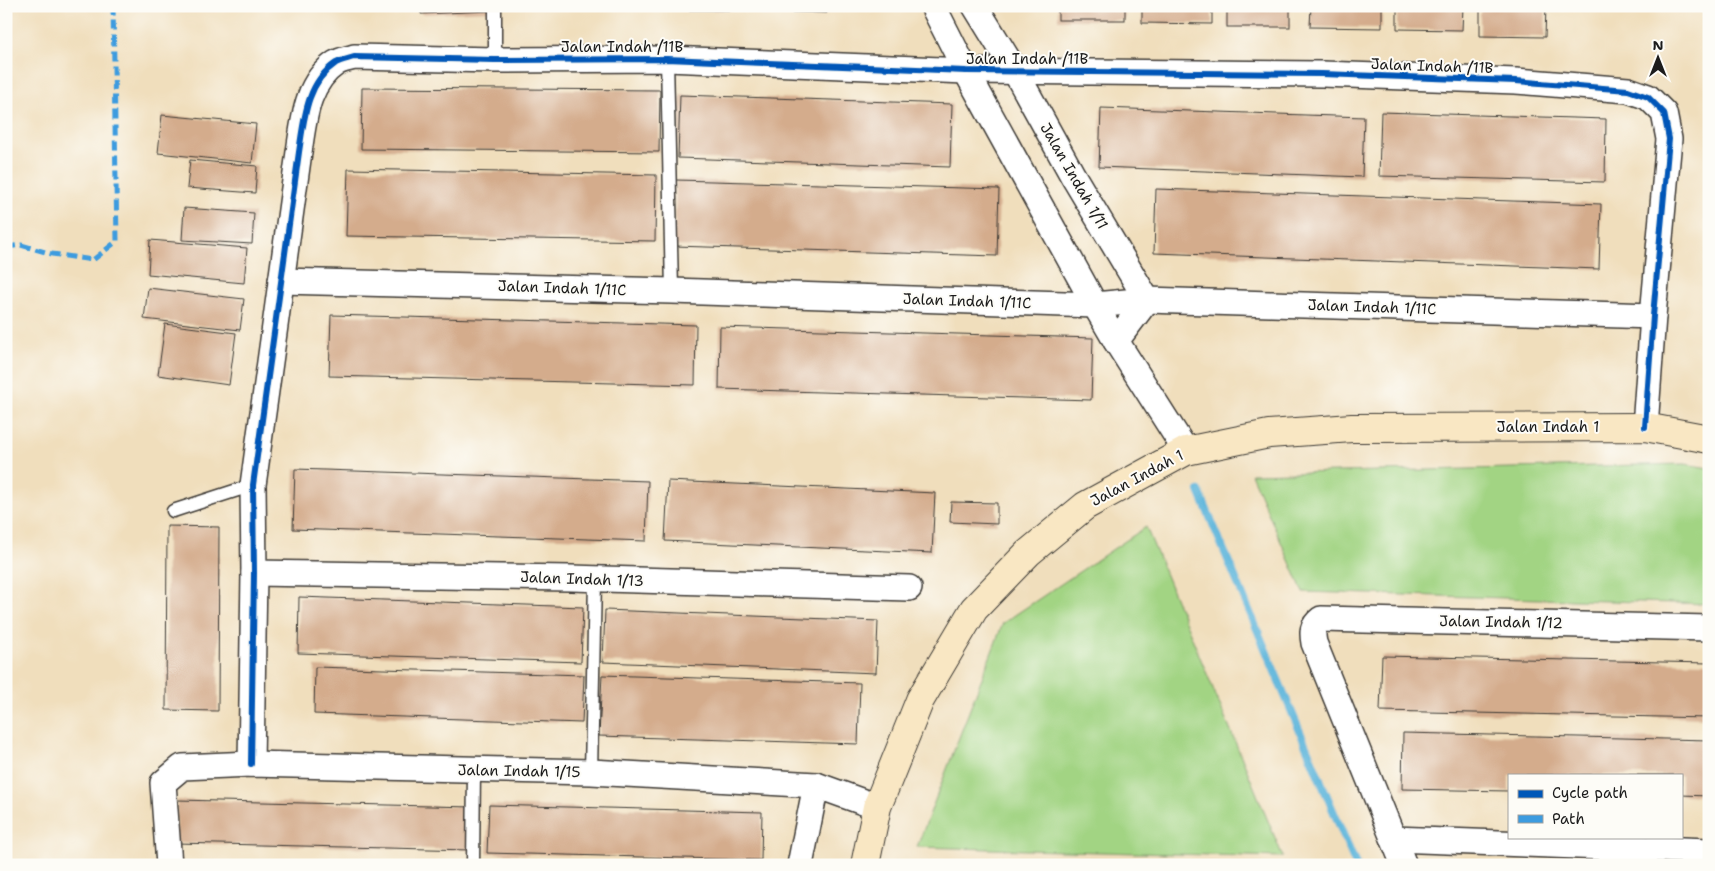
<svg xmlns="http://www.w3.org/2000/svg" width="1715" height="871" font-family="'Shantell Sans',sans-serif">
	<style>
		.green { fill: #a2d483; stroke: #5f7850 }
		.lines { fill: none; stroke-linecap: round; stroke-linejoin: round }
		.stream { stroke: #5eb6db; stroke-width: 8 }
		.building { fill: #d4ac8c }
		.lane-casing { stroke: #3c3934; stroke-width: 15 }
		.street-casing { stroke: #3c3934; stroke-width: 28 }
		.secondary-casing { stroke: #3c3934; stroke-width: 30 }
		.lane { stroke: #fff; stroke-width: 12 }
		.street { stroke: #fff; stroke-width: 25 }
		.secondary { stroke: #f9e7c3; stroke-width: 28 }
		.quiet { stroke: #3c9bdf; stroke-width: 5; stroke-dasharray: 10 5; stroke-linecap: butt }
		.cycleway-casing { stroke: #fdfcf7; stroke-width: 9 }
		.cycleway { stroke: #0057b8; stroke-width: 6 }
		.labels { text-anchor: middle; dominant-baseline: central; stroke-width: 4; stroke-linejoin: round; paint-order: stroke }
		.street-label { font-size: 15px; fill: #1c1c1c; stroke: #fdfcf7 }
	</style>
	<rect width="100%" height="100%" fill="#fdfcf7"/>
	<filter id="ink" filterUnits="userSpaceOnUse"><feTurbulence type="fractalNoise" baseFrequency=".02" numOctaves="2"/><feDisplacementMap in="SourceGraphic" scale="10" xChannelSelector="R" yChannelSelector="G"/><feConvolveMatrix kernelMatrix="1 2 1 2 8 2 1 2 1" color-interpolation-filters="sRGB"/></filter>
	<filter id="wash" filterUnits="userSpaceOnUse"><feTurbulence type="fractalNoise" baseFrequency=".0096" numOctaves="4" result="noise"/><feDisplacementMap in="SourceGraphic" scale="20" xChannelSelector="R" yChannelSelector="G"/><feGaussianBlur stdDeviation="1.12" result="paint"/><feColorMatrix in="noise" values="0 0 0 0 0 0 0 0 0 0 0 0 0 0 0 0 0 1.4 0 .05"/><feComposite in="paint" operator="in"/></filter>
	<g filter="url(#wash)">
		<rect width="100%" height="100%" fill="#f0debc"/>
		<g class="green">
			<polygon points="1685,464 1709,468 1709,604 1303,592 1251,474"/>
			<polygon points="1146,527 1283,857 917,847 1003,623"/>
		</g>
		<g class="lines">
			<polyline class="stream" points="1199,491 1356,865"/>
		</g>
		<g id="blocks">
			<g class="building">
				<polygon points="421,6 491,6 491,11 421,14"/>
				<rect x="679" y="6" width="66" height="4"/>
				<polygon points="761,6 827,6 827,13 761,11"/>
				<rect x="1058" y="6" width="67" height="14"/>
				<polygon points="1142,6 1212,6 1212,24 1142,23"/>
				<rect x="1227" y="6" width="63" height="21"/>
				<polygon points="1311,6 1382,6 1382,28 1310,27"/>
				<polygon points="1397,6 1463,6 1462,30 1397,29"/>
				<polygon points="1480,6 1546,6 1545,37 1480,36"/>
				<polygon points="362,88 660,90 659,152 361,149"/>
				<polygon points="680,95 952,104 950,167 678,158"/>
				<polygon points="1101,108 1364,117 1362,177 1099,167"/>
				<polygon points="1381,112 1606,119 1605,182 1379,176"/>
				<polygon points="162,115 256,124 252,163 158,153"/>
				<polygon points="190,160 257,166 255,193 187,188"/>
				<polygon points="348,169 656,175 655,241 346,236"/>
				<polygon points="676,180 999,189 997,256 674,246"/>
				<polygon points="1156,189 1601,204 1599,269 1154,253"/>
				<polygon points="184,208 254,213 252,244 182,240"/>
				<polygon points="150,240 247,248 244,283 148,274"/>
				<polygon points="148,288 244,299 240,330 144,319"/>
				<polygon points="331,315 696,325 695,385 329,376"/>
				<polygon points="165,324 236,333 229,385 158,375"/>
				<polygon points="720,327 1093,338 1091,400 719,389"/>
				<polygon points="295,469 648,481 646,541 293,529"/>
				<polygon points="668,481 935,493 932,553 665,541"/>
				<polygon points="951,502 997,503 997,524 950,522"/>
				<polygon points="167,526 219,527 218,711 166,710"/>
				<polygon points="299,597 583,607 581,662 298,653"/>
				<polygon points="605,610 878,621 876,673 603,662"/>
				<polygon points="1382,656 1709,663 1709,718 1380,711"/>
				<polygon points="315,667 584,675 582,723 314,714"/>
				<polygon points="602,675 860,683 858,744 599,736"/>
				<polygon points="1403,733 1709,740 1709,796 1681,795 1681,775 1509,775 1509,791 1402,789"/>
				<polygon points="177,800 472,807 471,850 176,843"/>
				<polygon points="489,805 762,812 761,860 487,853"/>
				<polygon points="195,862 234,863 234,865 195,865"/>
			</g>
		</g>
	</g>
	<g filter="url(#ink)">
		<use href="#blocks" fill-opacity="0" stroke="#3c3934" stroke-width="1"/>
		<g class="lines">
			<g class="lane-casing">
				<g id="lane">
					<polyline points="495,6 495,60"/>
					<polyline points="667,59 672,291"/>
					<polyline points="173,511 253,485"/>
					<polyline points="591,772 595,580"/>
					<polyline points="473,865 474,770"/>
				</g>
			</g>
			<g class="street-casing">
				<g id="street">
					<polyline points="933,6 966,71 1095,305 1116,341 1186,451"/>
					<polyline points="975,6 1015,71 1073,176 1147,300 1116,341"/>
					<polyline points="281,281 672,291 1095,305 1147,300 1653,316"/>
					<polyline points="254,573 571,578 909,588"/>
					<path d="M251,764L254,573L253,485L299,152C304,120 306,83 336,63C341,60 348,59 354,57L495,60L667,59L966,71L1322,74L1516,81L1628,90L1648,97L1664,113L1669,139L1653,316L1645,427"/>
					<polyline points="1394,839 1709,851"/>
					<polyline points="169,865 163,783 182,767 251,764 591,772 816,785 877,807"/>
					<polyline points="800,865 816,785"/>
					<path d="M1404,865L1314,643C1312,632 1312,626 1321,619L1709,628"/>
				</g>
			</g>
			<g class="secondary-casing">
				<polyline id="secondary" points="865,865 877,807 920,700 974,609 1028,553 1085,506 1186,451 1269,434 1352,428 1645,427 1709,439"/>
			</g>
			<use href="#lane" class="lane"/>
			<use href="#street" class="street"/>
			<use href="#secondary" class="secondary"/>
			<polyline class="quiet" points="6,247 21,245 52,254 93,260 117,241 113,6"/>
			<g class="cycleway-casing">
				<path id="cycleway" d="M251,764L254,573L253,485L299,152C304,120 306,83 336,63C341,60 348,59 354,57L495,60L667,59L966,71L1322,74L1516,81L1628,90L1648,97L1664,113L1669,139L1653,316L1645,427"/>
			</g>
			<use href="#cycleway" class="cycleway"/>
		</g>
	</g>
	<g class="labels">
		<g class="street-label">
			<text x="622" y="47">Jalan Indah /11B</text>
			<text x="1027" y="59">Jalan Indah /11B</text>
			<text transform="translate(1432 66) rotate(2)">Jalan Indah /11B</text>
			<text transform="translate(1074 176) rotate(60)">Jalan Indah 1/11</text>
			<text transform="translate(562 288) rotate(2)">Jalan Indah 1/11C</text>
			<text transform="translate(967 301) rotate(2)">Jalan Indah 1/11C</text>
			<text transform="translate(1372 307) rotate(2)">Jalan Indah 1/11C</text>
			<text x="1548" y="427">Jalan Indah 1</text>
			<text transform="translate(1137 478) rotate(-28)">Jalan Indah 1</text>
			<text transform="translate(582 579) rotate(2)">Jalan Indah 1/13</text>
			<text transform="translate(1501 622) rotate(1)">Jalan Indah 1/12</text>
			<text transform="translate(519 771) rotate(1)">Jalan Indah 1/15</text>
		</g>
	</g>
	<rect width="1715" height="871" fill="none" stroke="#fdfcf7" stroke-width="25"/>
	<rect x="1508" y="774" width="175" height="65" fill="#fdfcf7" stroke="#a3a29f"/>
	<rect x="1518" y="790" width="25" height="8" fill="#0057b8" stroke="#a3a29f"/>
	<text x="1552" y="798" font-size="15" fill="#1c1c1c">Cycle path</text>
	<rect x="1518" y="815" width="25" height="8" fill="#3c9bdf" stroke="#a3a29f"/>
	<text x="1552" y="824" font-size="15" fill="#1c1c1c">Path</text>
	<g transform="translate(1658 58)" stroke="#fdfcf7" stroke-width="4" paint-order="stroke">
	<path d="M0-4L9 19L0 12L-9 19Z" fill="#1c1c1c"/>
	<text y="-8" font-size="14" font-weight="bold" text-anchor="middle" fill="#1c1c1c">N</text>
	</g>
</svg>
